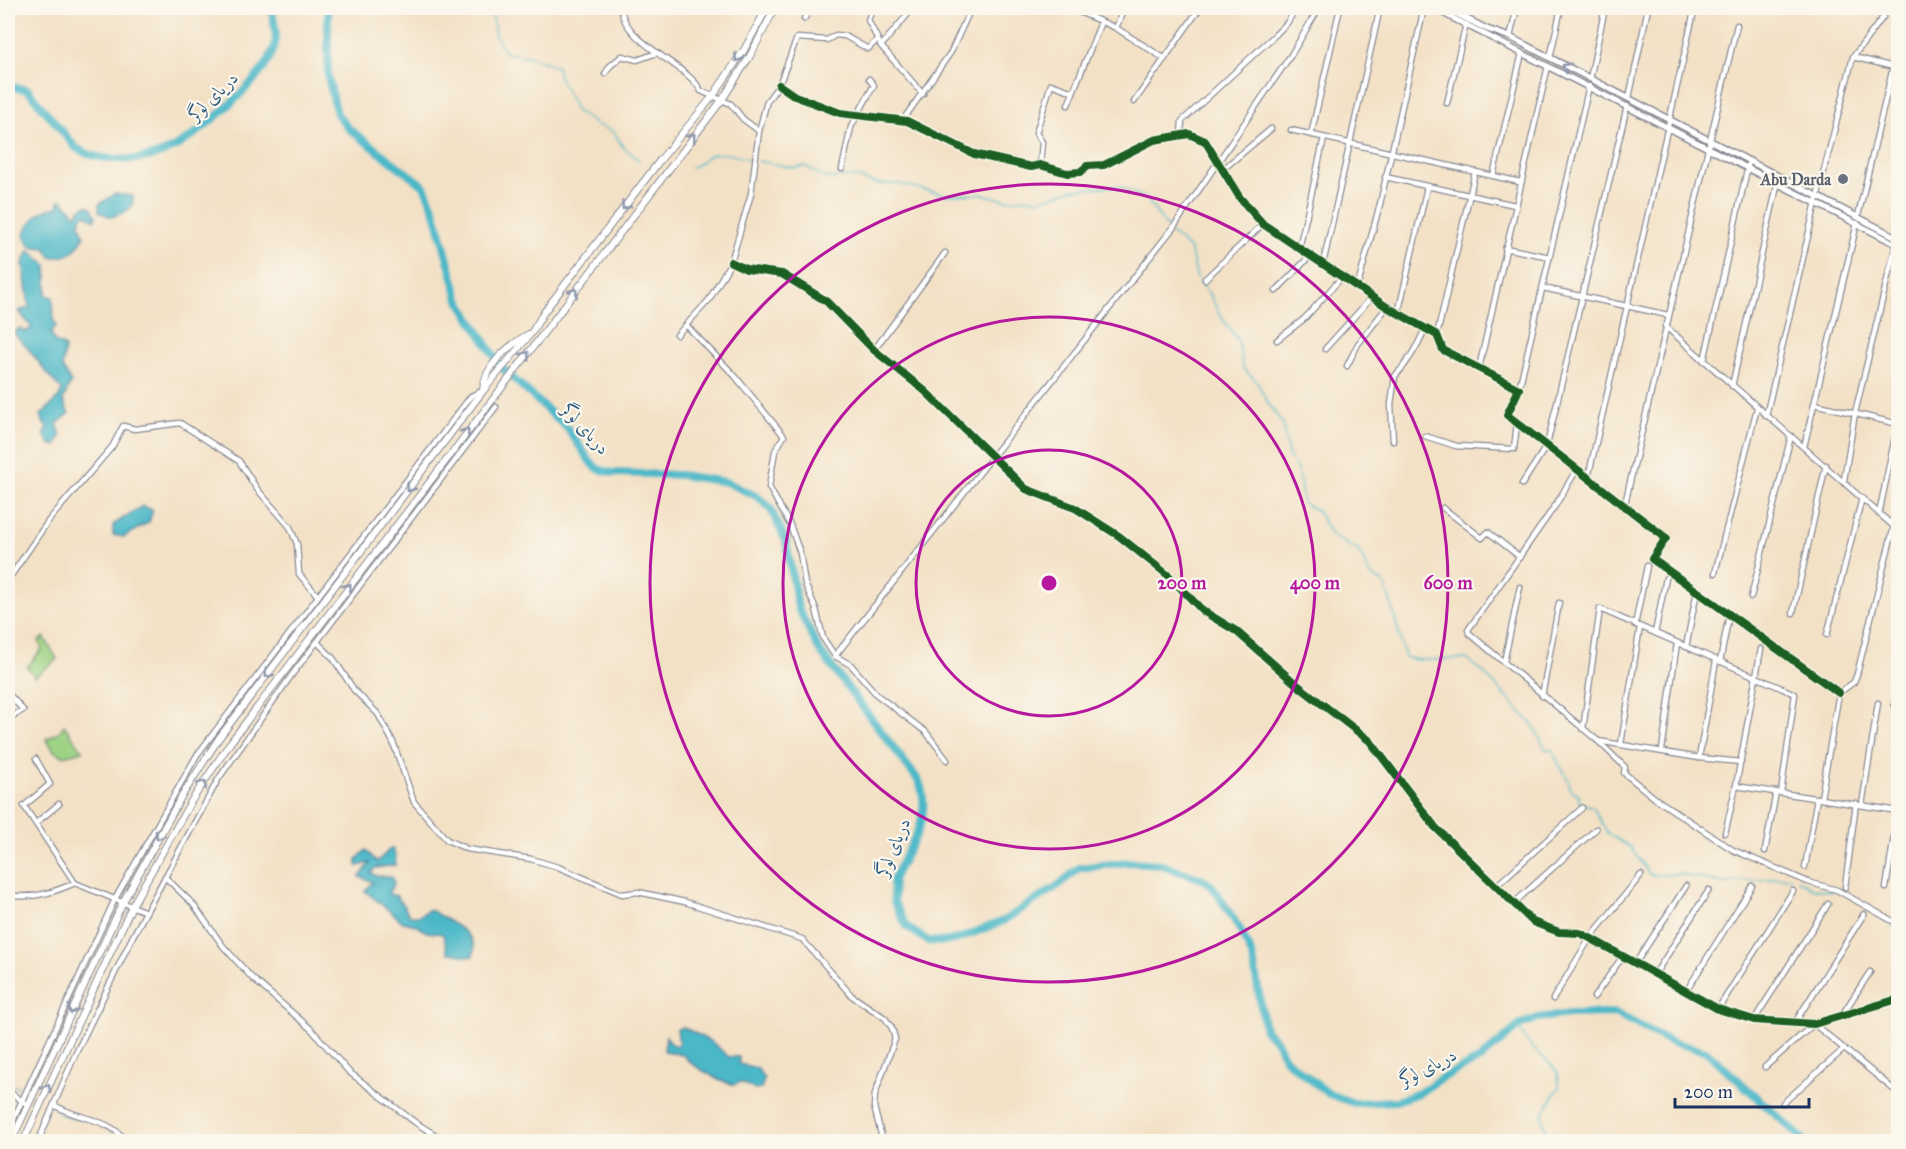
<svg xmlns="http://www.w3.org/2000/svg" width="1906" height="1149" font-family="'IM FELL Great Primer',Amiri,serif">
	<style>
		.green { fill: #9cd182; stroke: #5c8070; stroke-width: 1.5 }
		.water { fill: #4cb8c8; stroke: #347493; stroke-width: 1.5 }
		.lines { fill: none; stroke-linecap: round; stroke-linejoin: round }
		.stream { stroke: #4cb8c8; stroke-width: 1.5 }
		.river { stroke: #4cb8c8; stroke-width: 8 }
		.minor-casing { stroke: #878892; stroke-width: 7 }
		.tertiary-casing { stroke: #878892; stroke-width: 8 }
		.secondary-casing { stroke: #878892; stroke-width: 8 }
		.minor { stroke: #fff; stroke-width: 4.5 }
		.tertiary { stroke: #fff; stroke-width: 5 }
		.secondary { stroke: #fff; stroke-width: 6 }
		.cycleway-casing { stroke: #fbf7ec; stroke-width: 11 }
		.cycleway { stroke: #1b5e20; stroke-width: 8 }
		.oneway { stroke: #8d97ae }
		.ring { fill: none; stroke: #b5179e; stroke-width: 3 }
		.worship-dot { fill: #6b7280; stroke: #fbf7ec; stroke-width: 2 }
		.labels { text-anchor: middle; dominant-baseline: central; stroke-width: 4.5; stroke-linejoin: round; paint-order: stroke }
		.worship-label { font-size: 16px; font-weight: bold; fill: #5b616d; stroke: #fbf7ec; text-anchor: end }
		.water-label { font-size: 18px; font-style: italic; fill: #2a587e; stroke: #fbf7ec }
		.centre { fill: #b5179e; stroke: #fbf7ec; stroke-width: 3 }
		.ring-label { font-size: 18px; text-anchor: middle; font-weight: bold; fill: #b5179e; stroke: #fbf7ec; stroke-width: 4.5; stroke-linejoin: round; paint-order: stroke }
	</style>
	<rect width="100%" height="100%" fill="#fbf7ec"/>
	<filter id="ink" filterUnits="userSpaceOnUse"><feTurbulence type="fractalNoise" baseFrequency=".0167" numOctaves="2"/><feDisplacementMap in="SourceGraphic" scale="12" xChannelSelector="R" yChannelSelector="G"/><feConvolveMatrix kernelMatrix="1 2 1 2 8 2 1 2 1" color-interpolation-filters="sRGB"/></filter>
	<filter id="wash" filterUnits="userSpaceOnUse"><feTurbulence type="fractalNoise" baseFrequency=".008" numOctaves="4" result="noise"/><feDisplacementMap in="SourceGraphic" scale="24" xChannelSelector="R" yChannelSelector="G"/><feGaussianBlur stdDeviation="1.35" result="paint"/><feColorMatrix in="noise" values="0 0 0 0 0 0 0 0 0 0 0 0 0 0 0 0 0 1.4 0 .05"/><feComposite in="paint" operator="in"/></filter>
	<g filter="url(#wash)">
		<rect width="100%" height="100%" fill="#f3e1c6"/>
		<g class="green">
			<polygon points="44,637 57,659 35,677 27,667 42,649 39,641"/>
			<polygon points="64,725 83,751 63,756 54,751 46,739 59,732"/>
		</g>
		<g class="water">
			<path d="M115,194L133,196C135,211 123,213 111,217L99,212V204Z"/>
			<path d="M62,200L76,215L79,210L87,205L92,208L96,217L94,220L86,214L82,216L80,224L84,237C75,252 68,259 51,257L45,248L31,247L24,235C30,219 41,209 58,207L59,201Z"/>
			<path d="M29,250L47,265V290L45,294L53,297L54,322L57,325L51,332L55,342L65,347L62,367L71,382L63,400L69,414L57,424L61,435L56,446L50,444L44,435L48,427L44,425L41,415L59,397L62,390C45,375 33,350 14,334L19,328L25,332L32,328L19,311L29,307L23,263Z"/>
			<polygon points="142,506 153,510 149,522 124,537 113,535 113,525"/>
			<path d="M390,849H393L396,859L395,865L375,868L371,873L377,876L392,877L394,883L388,894L397,896L410,916H419L430,909C444,921 481,932 473,956C465,959 457,952 448,953L443,934L427,932L416,925L403,922L365,891L373,882L360,877L370,863L357,866V859L366,850L377,862Z"/>
			<path d="M683,1027L712,1042L729,1057H739V1064L757,1068L764,1079L761,1089L755,1090L741,1082L734,1085C722,1082 691,1066 683,1055L664,1051L666,1036L673,1046L679,1045L677,1029Z"/>
		</g>
		<g class="lines">
			<g class="stream">
				<polyline points="477,8 492,12 495,35 505,53 531,57 557,67 560,79 576,111 597,125 614,132 623,147 639,160"/>
				<polyline points="758,161 795,168 805,166 825,178 856,177 876,184 899,184 947,195 981,194 1007,200 1031,198 1038,200 1075,189 1118,186 1146,198 1168,229"/>
				<path d="M690,167C701,166 702,159 710,155C722,150 742,157 753,161"/>
				<path d="M1171,233L1190,249L1197,278L1210,295L1220,315L1238,340L1243,368L1257,382L1267,402L1283,424L1288,454L1298,472L1303,503L1317,511L1332,536L1359,551L1370,575L1384,583L1391,603L1405,657L1417,660L1467,659L1482,671L1533,725L1546,750H1553C1555,764 1570,774 1570,790L1579,794V802L1593,807L1607,833L1630,847L1650,875L1679,874L1724,883L1791,877"/>
				<polyline points="1798,880 1814,889 1833,891"/>
				<polyline points="1879,916 1898,929"/>
				<polyline points="8,991 8,1014"/>
				<path d="M1520,1025C1522,1045 1547,1057 1558,1073L1559,1087L1542,1115L1548,1142"/>
				<polyline points="8,1084 19,1087"/>
				<polyline points="57,1112 69,1118 88,1120"/>
				<polyline points="108,1142 113,1131"/>
			</g>
			<g class="river">
				<path d="M328,8V77L337,114L348,128L424,186L434,209L459,300L501,367L568,429L591,463L598,469L613,473L680,475L726,482L758,497L770,508L786,541L798,608L819,650L919,781C934,820 908,846 893,880L894,902L907,927L928,941L943,942L958,939L1003,921L1056,887L1079,868L1129,862L1159,864L1204,880L1213,887L1241,931L1253,958L1265,1030L1277,1041L1285,1059L1329,1094L1354,1103L1396,1101L1419,1093L1440,1079L1480,1059L1520,1025L1538,1018L1570,1014L1615,1013L1671,1042L1706,1051L1806,1142"/>
				<path d="M8,86L28,90L76,148C89,156 100,158 116,159C164,164 194,136 228,106C244,90 267,71 274,48C278,35 274,21 271,8"/>
			</g>
		</g>
	</g>
	<g filter="url(#ink)">
		<g class="lines">
			<g class="minor-casing">
				<g id="minor">
					<path d="M621,8C624,44 689,65 701,91L731,104L743,119L759,131"/>
					<polyline points="873,8 868,20 881,46 923,94"/>
					<polyline points="1124,8 1116,28 1165,59"/>
					<polyline points="1077,11 1116,28"/>
					<polyline points="1464,17 1466,8"/>
					<polyline points="804,19 811,8"/>
					<polyline points="1510,37 1517,8"/>
					<polyline points="881,46 913,8"/>
					<polyline points="1853,57 1898,68"/>
					<polyline points="1550,58 1561,8"/>
					<polyline points="605,74 610,66 622,56 637,60 657,53"/>
					<polyline points="1590,79 1605,8"/>
					<polyline points="779,85 795,96 840,113 907,121 974,154 1031,167 1040,165 1067,173 1080,172 1087,166 1104,165 1154,140 1189,134 1205,141 1240,198 1263,224 1387,307 1437,335 1443,350 1519,389 1507,415 1666,538 1652,559 1839,693"/>
					<polyline points="1629,98 1648,8"/>
					<polyline points="1134,102 1200,8"/>
					<polyline points="1447,103 1466,24"/>
					<polyline points="1068,105 1101,22"/>
					<polyline points="907,121 905,117 951,52 971,8"/>
					<polyline points="1291,130 1520,182"/>
					<polyline points="1181,135 1182,121 1275,35 1287,23 1296,8"/>
					<polyline points="1311,135 1340,8"/>
					<polyline points="1040,165 1042,142 1036,133 1051,84 1073,92"/>
					<polyline points="842,169 851,127 874,85 869,79"/>
					<polyline points="1222,170 1271,129"/>
					<polyline points="1493,176 1522,53"/>
					<polyline points="1385,177 1515,205"/>
					<polyline points="1858,216 1893,67 1898,59"/>
					<polyline points="1897,238 1898,231"/>
					<polyline points="1505,248 1550,257"/>
					<polyline points="1299,249 1324,138"/>
					<polyline points="731,262 746,269 782,274 826,301 874,350 925,391 1026,489 1075,508 1119,536 1169,576 1203,611 1236,631 1296,684 1370,741 1435,827 1533,922 1559,932 1580,933 1590,938 1718,1009 1754,1020 1814,1024 1898,999"/>
					<polyline points="1323,264 1380,8"/>
					<polyline points="1205,279 1263,224"/>
					<polyline points="1358,285 1380,204 1424,8"/>
					<polyline points="1543,288 1668,315"/>
					<polyline points="1276,291 1310,256"/>
					<polyline points="1398,314 1427,187"/>
					<polyline points="686,325 735,376 784,436 775,451 769,487 790,525 800,553 805,584 816,609 823,638 835,656 851,665 877,695 926,732 947,760"/>
					<polyline points="1665,326 1898,530"/>
					<polyline points="677,335 709,300 731,262 751,194 759,131 767,101 779,85 797,38 827,40 836,35 845,36 868,49 877,40"/>
					<polyline points="1437,335 1475,172"/>
					<polyline points="1277,340 1304,319 1343,276"/>
					<polyline points="1325,349 1373,296"/>
					<polyline points="874,350 945,253"/>
					<polyline points="1704,361 1749,161"/>
					<polyline points="1347,366 1358,344 1387,307"/>
					<polyline points="1479,368 1548,66"/>
					<polyline points="1732,386 1779,177"/>
					<polyline points="1519,389 1589,86"/>
					<polyline points="1815,404 1898,424"/>
					<polyline points="1766,416 1816,202 1853,57 1883,17"/>
					<polyline points="1425,436 1456,446 1514,449 1517,423"/>
					<path d="M1393,441L1391,404L1395,376C1409,362 1417,347 1425,329"/>
					<polyline points="1804,447 1857,223"/>
					<polyline points="1577,469 1555,506 1468,630 1469,633 1598,741 1625,767 1624,773 1656,799 1733,850 1808,882 1837,890 1898,924"/>
					<polyline points="1588,478 1693,16"/>
					<polyline points="1844,480 1855,413 1896,243"/>
					<polyline points="1522,484 1547,445 1627,106"/>
					<polyline points="1443,508 1482,538 1488,532 1520,557"/>
					<polyline points="1624,508 1737,25"/>
					<polyline points="1879,514 1898,422"/>
					<polyline points="1715,573 1757,408"/>
					<polyline points="8,580 49,520 112,447 123,426 135,429 180,423 239,461 257,489 290,527 297,544 299,574 317,595"/>
					<polyline points="1751,597 1791,436"/>
					<polyline points="1793,613 1826,465"/>
					<polyline points="1635,625 1647,566"/>
					<polyline points="1655,633 1666,578"/>
					<polyline points="1827,635 1862,498"/>
					<polyline points="317,642 333,658 354,690 378,714 393,742 414,802 447,840 467,849 531,859 558,867 622,894 638,892 685,902 802,939 852,996 885,1018 892,1028 895,1039 875,1094 874,1107 883,1142"/>
					<polyline points="1686,647 1697,591"/>
					<polyline points="1761,649 1736,786 1898,811"/>
					<polyline points="835,656 1173,228 1291,55 1319,8"/>
					<polyline points="1504,662 1520,587"/>
					<polyline points="1720,662 1729,615"/>
					<polyline points="8,693 23,710 8,719"/>
					<polyline points="1542,696 1559,603"/>
					<polyline points="1894,704 1898,687"/>
					<polyline points="1583,729 1600,609 1795,694 1781,793"/>
					<polyline points="1598,741 1699,758 1741,762"/>
					<polyline points="1621,744 1640,627"/>
					<polyline points="1662,750 1677,643"/>
					<polyline points="1699,758 1716,661"/>
					<polyline points="36,759 50,784 24,806 75,883"/>
					<polyline points="1821,798 1839,693 1854,682 1857,674 1894,526"/>
					<polyline points="1862,805 1878,703"/>
					<polyline points="36,823 59,804"/>
					<polyline points="1725,833 1736,786"/>
					<polyline points="1765,851 1776,792"/>
					<polyline points="1805,867 1817,798"/>
					<polyline points="165,877 193,904 223,946 252,978 311,1029 349,1072 416,1123 447,1142"/>
					<path d="M8,886L14,896C37,898 54,892 75,883L146,912"/>
					<polyline points="1495,887 1582,808"/>
					<polyline points="1845,887 1856,803"/>
					<polyline points="1886,888 1898,811"/>
					<polyline points="1514,903 1596,829"/>
					<polyline points="1635,964 1686,886"/>
					<polyline points="1655,974 1709,890"/>
					<polyline points="1687,990 1752,886"/>
					<polyline points="1594,997 1623,956"/>
					<polyline points="1553,999 1590,938 1641,875"/>
					<polyline points="1718,1009 1793,891"/>
					<polyline points="1842,1015 1870,972"/>
					<polyline points="1754,1020 1828,904"/>
					<polyline points="1794,1024 1864,914"/>
					<polyline points="1765,1067 1814,1024 1898,1093"/>
					<polyline points="8,1091 28,1105"/>
					<polyline points="1783,1103 1844,1049"/>
					<path d="M54,1105C78,1120 109,1117 127,1142"/>
					<polyline points="8,1131 115,899 197,755 471,396 482,391"/>
					<polyline points="38,1142 75,1055 133,936 219,778 291,676 496,407"/>
				</g>
			</g>
			<g class="tertiary-casing">
				<g id="tertiary">
					<polyline points="1433,8 1898,245"/>
					<polyline points="1445,8 1487,29 1510,37 1898,238"/>
				</g>
			</g>
			<g class="secondary-casing">
				<g id="secondary">
					<path d="M483,390C484,366 509,345 529,334"/>
					<polyline points="11,1142 123,902 180,799 219,738 483,391 532,332 544,312 661,159 713,96 744,50 767,8"/>
					<polyline points="23,1142 132,906 190,803 230,743 722,100 750,56 775,8"/>
				</g>
			</g>
			<use href="#minor" class="minor"/>
			<use href="#tertiary" class="tertiary"/>
			<use href="#secondary" class="secondary"/>
			<g class="cycleway-casing">
				<g id="cycleway">
					<polyline points="779,85 795,96 840,113 907,121 974,154 1031,167 1040,165 1067,173 1080,172 1087,166 1104,165 1154,140 1189,134 1205,141 1240,198 1263,224 1387,307 1437,335 1443,350 1519,389 1507,415 1666,538 1652,559 1839,693"/>
					<polyline points="731,262 746,269 782,274 826,301 874,350 925,391 1026,489 1075,508 1119,536 1169,576 1203,611 1236,631 1296,684 1370,741 1435,827 1533,922 1559,932 1580,933 1590,938 1718,1009 1754,1020 1814,1024 1898,999"/>
				</g>
			</g>
			<use href="#cycleway" class="cycleway"/>
		</g>
		<defs><path id="oneway-chevron" d="M-2-3.5L2.5 0L-2 3.5" fill="none" stroke-width="1.6" stroke-linecap="round" stroke-linejoin="round" transform="scale(1.5)"/></defs>
		<g class="oneway">
			<use href="#oneway-chevron" transform="translate(738 58) rotate(123)"/>
			<use href="#oneway-chevron" transform="translate(1566 67) rotate(-153)"/>
			<use href="#oneway-chevron" transform="translate(692 137) rotate(-52)"/>
			<use href="#oneway-chevron" transform="translate(625 206) rotate(127)"/>
			<use href="#oneway-chevron" transform="translate(574 292) rotate(-53)"/>
			<use href="#oneway-chevron" transform="translate(526 355) rotate(-52)"/>
			<use href="#oneway-chevron" transform="translate(466 432) rotate(-53)"/>
			<use href="#oneway-chevron" transform="translate(410 488) rotate(127)"/>
			<use href="#oneway-chevron" transform="translate(348 587) rotate(-52)"/>
			<use href="#oneway-chevron" transform="translate(268 674) rotate(128)"/>
			<use href="#oneway-chevron" transform="translate(203 784) rotate(-57)"/>
			<use href="#oneway-chevron" transform="translate(159 836) rotate(119)"/>
			<use href="#oneway-chevron" transform="translate(72 1010) rotate(115)"/>
			<use href="#oneway-chevron" transform="translate(47 1088) rotate(-65)"/>
		</g>
	</g>
	<g class="ring">
		<circle cx="1049" cy="583" r="133"/>
		<circle cx="1049" cy="583" r="266"/>
		<circle cx="1049" cy="583" r="399"/>
	</g>
	<circle class="worship-dot" cx="1843" cy="179" r="6"/>
	<g class="labels">
		<g class="worship-label">
			<text x="1831" y="179">Abu Darda</text>
		</g>
		<g class="water-label">
			<text transform="translate(213 96) rotate(-44)">دریای لوگر</text>
			<text transform="translate(586 429) rotate(48)">دریای لوگر</text>
			<text transform="translate(893 847) rotate(-67)">دریای لوگر</text>
			<text transform="translate(1428 1067) rotate(-27)">دریای لوگر</text>
		</g>
	</g>
	<circle cx="1049" cy="583" r="9" class="centre"/>
	<g class="ring-label">
		<text x="1182" y="589">200 m</text>
		<text x="1315" y="589">400 m</text>
		<text x="1448" y="589">600 m</text>
	</g>
	<rect width="1906" height="1149" fill="none" stroke="#fbf7ec" stroke-width="30"/>
	<path d="M1675 1098v9h134v-9" fill="none" stroke="#1b2f5e" stroke-width="3"/>
	<text x="1684" y="1098" font-size="18" fill="#1b2f5e" stroke="#fbf7ec" stroke-width="4.5" paint-order="stroke">200 m</text>
</svg>
